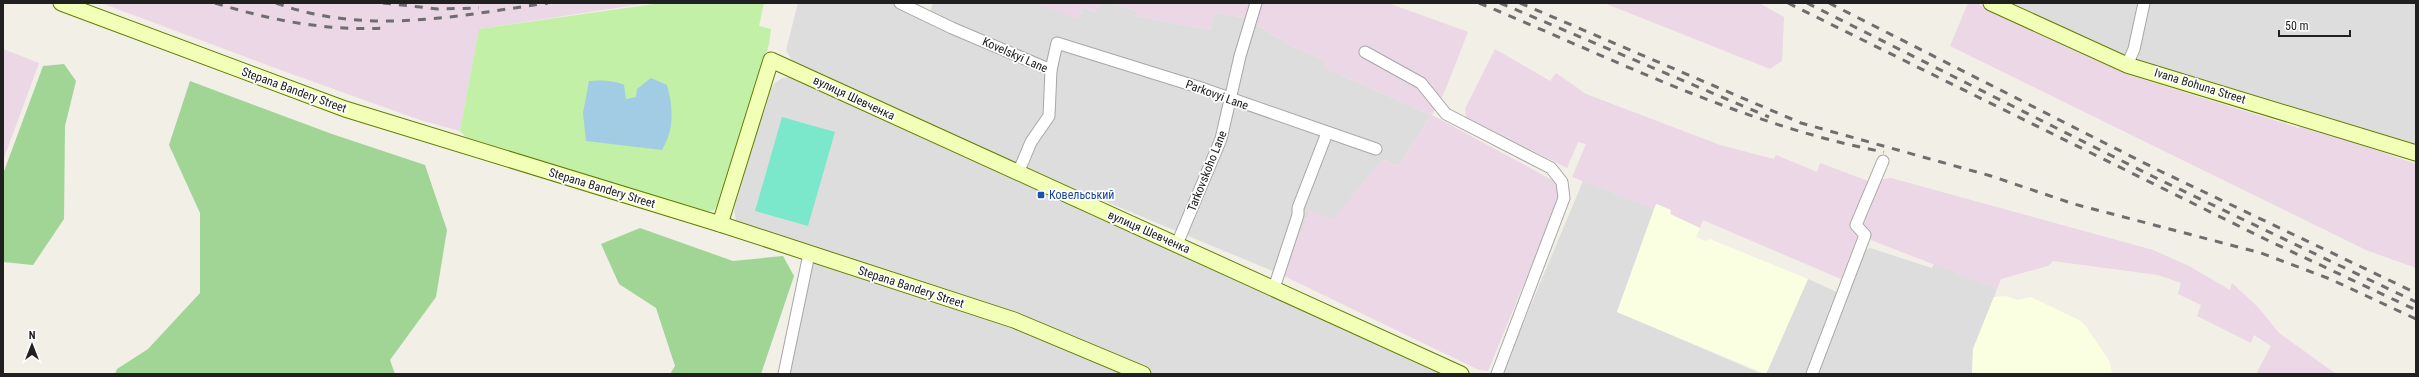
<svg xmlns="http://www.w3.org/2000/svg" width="2419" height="377" font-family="'Roboto Condensed',sans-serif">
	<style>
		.residential { fill: #dedddd }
		.industrial { fill: #ebd7e5 }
		.education { fill: #fbffe1 }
		.grass { fill: #c2f0a7 }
		.forest { fill: #a1d596 }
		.pitch { fill: #7ce8cb }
		.water { fill: #a2cce3 }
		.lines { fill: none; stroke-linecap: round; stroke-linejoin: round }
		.street-casing { stroke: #a7a7a7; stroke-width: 13 }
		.secondary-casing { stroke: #617e00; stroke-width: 17 }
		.street { stroke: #fff; stroke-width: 11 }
		.secondary { stroke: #f2ffb6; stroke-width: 15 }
		.rail { stroke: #6e6e6e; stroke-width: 3; stroke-dasharray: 8 8; stroke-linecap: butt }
		.transit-dot { fill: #1a4fb4; stroke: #fff; stroke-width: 1.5 }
		.labels { text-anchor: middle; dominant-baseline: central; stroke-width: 3.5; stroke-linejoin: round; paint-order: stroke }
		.street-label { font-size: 12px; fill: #202020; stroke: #fff }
		.transit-label { font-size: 12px; fill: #164399; stroke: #fff; text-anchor: start }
	</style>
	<rect width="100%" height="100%" fill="#f1efe6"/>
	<g class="residential">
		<polygon points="798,3 910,3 930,13 933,3 1035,3 1079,18 1082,7 1095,12 1103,3 1109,3 1136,11 1136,16 1211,30 1215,12 1245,18 1292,46 1326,61 1323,67 1431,115 1398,166 1386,160 1380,162 1333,220 1282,275 931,129 793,63 786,50"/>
		<polygon points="1998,3 2416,3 2416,149 2106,50"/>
		<polygon points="791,77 1449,374 1155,374 1030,320 737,225 734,210 736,201 770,90 775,83 782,78"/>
		<polygon points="1583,181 1654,209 1617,312 1762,374 1502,374"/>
		<polygon points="1870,248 1932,268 1934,264 1997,289 1973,349 1972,374 1818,374 1865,250"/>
		<polygon points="815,262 1011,325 1124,374 789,374 812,264"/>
		<polygon points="1808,279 1839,293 1806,374 1766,374"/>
	</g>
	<g class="industrial">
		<polygon points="101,3 649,3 479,29 460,131 423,121 286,72"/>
		<polygon points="1035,3 1103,3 1096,12 1082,7 1079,19"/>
		<polygon points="1109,3 1388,3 1468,32 1444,93 1432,115 1554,181 1560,196 1488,371 1479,370 1282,275 1310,210 1333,219 1380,162 1386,160 1398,166 1431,115 1323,67 1326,61 1292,46 1245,18 1215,12 1211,30 1136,16 1136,11"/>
		<polygon points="1604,3 1759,3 1784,17 1782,61 1770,69"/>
		<polygon points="1968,3 1976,3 2129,75 2299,128 2300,124 2416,164 2416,268 2366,250 1950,46"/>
		<polygon points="3,49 39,63 3,161"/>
		<polygon points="1495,49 1550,81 1556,73 1586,94 1720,145 1774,159 1776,155 1817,172 1820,163 1868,181 1891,178 2153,250 2189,266 2230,290 2232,283 2258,307 2279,333 2336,374 2256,374 2271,346 2254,335 2251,343 2197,316 2201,305 2178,294 2181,283 2158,275 2053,261 2048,266 2001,279 1997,289 1858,235 1841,279 1703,220 1700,228 1670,214 1671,210 1657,204 1654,209 1572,177 1586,144 1578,142 1567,168 1466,117 1465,109"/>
	</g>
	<g class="education">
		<polygon points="1656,204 1671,210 1670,214 1700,228 1696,237 1706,241 1710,239 1808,279 1766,374 1617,312"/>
		<polygon points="2006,296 2017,300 2031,297 2079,320 2085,325 2110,362 2112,374 1972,374 1973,349 1994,297"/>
	</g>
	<polygon class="grass" points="661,3 764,3 759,26 771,29 769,44 720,201 714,210 705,212 466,137 460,131 479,29"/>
	<g class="forest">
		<polygon points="64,64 76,81 65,126 64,219 33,265 3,262 3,174 43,66"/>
		<polygon points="190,81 332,134 425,165 447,230 436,297 390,360 395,374 115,374 117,369 148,349 200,293 200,213 169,145"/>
		<polygon points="640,228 733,261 783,256 794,276 761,374 670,374 675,366 656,308 619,284 601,244"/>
	</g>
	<polygon class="pitch" points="782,117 835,132 808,226 755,211"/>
	<path class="water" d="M651,78L667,85C673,107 675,129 662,150L586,141L583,113L589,81C601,80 613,80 624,85L626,99L636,97L637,89Z"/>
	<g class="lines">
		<g class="street-casing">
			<g id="street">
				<polyline points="900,3 952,28 1051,70"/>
				<polyline points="1365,52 1421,83 1446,114 1551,168 1562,182 1564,198 1497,374"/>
				<polyline points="2127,65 2134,49 2144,3"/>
				<polyline points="1018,173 1031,142 1049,116 1051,70 1057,43 1198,87 1376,149"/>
				<polyline points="1177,244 1221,139 1240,56 1256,3"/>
				<polyline points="1274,288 1298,215 1298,208 1327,133"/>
				<polyline points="784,374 809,254"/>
				<polyline points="1812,374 1865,235 1856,225 1883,161"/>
			</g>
		</g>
		<g class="secondary-casing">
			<g id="secondary">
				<polyline points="61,3 345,109 720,224 1014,320 1143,374"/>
				<polyline points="1991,3 2127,65 2416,153"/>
				<polyline points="720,224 771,60 1461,374"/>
			</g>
		</g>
		<use href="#street" class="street"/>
		<use href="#secondary" class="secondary"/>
		<g class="rail">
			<path d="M215,3C270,20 325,31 383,28"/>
			<path d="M276,3C366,36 456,16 548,3"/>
			<polyline points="383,3 438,9 479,8"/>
			<path d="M1479,3C1612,58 1742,125 1884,152"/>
			<polyline points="1500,3 1769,117"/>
			<polyline points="1520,3 1801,123 1991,176 2074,204 2261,253 2330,279 2416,319"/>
			<polyline points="1788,3 2267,240 2416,310"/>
			<polyline points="1807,3 2154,177 2416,302"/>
			<polyline points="1829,3 2158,170 2416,293"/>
		</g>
	</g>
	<rect class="transit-dot" x="1037" y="191" width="8" height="8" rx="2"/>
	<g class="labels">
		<g class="street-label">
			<text transform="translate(1015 55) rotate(24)">Kovelskyi Lane</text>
			<text transform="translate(2200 86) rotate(17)">Ivana Bohuna Street</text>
			<text transform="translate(294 90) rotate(20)">Stepana Bandery Street</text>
			<text transform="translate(1217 95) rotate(20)">Parkovyi Lane</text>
			<text transform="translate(854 98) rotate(25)">вулиця Шевченка</text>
			<text transform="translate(1207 171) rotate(-68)">Tarkovskoho Lane</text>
			<text transform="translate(602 188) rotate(17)">Stepana Bandery Street</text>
			<text transform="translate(1149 232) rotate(24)">вулиця Шевченка</text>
			<text transform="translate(911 287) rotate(18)">Stepana Bandery Street</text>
		</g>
		<g class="transit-label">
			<text x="1049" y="195">Ковельський</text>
		</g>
	</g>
	<rect width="2419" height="377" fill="none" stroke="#202020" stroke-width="8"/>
	<g transform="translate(32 345)" stroke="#ffffff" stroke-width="3" paint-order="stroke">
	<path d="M0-3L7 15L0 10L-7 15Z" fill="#202020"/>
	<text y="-6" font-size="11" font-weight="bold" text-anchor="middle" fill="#202020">N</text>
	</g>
	<path d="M2279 30v6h71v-6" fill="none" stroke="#202020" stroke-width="2"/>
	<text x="2285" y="30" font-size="12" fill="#202020" stroke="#ffffff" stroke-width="3" paint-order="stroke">50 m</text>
</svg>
